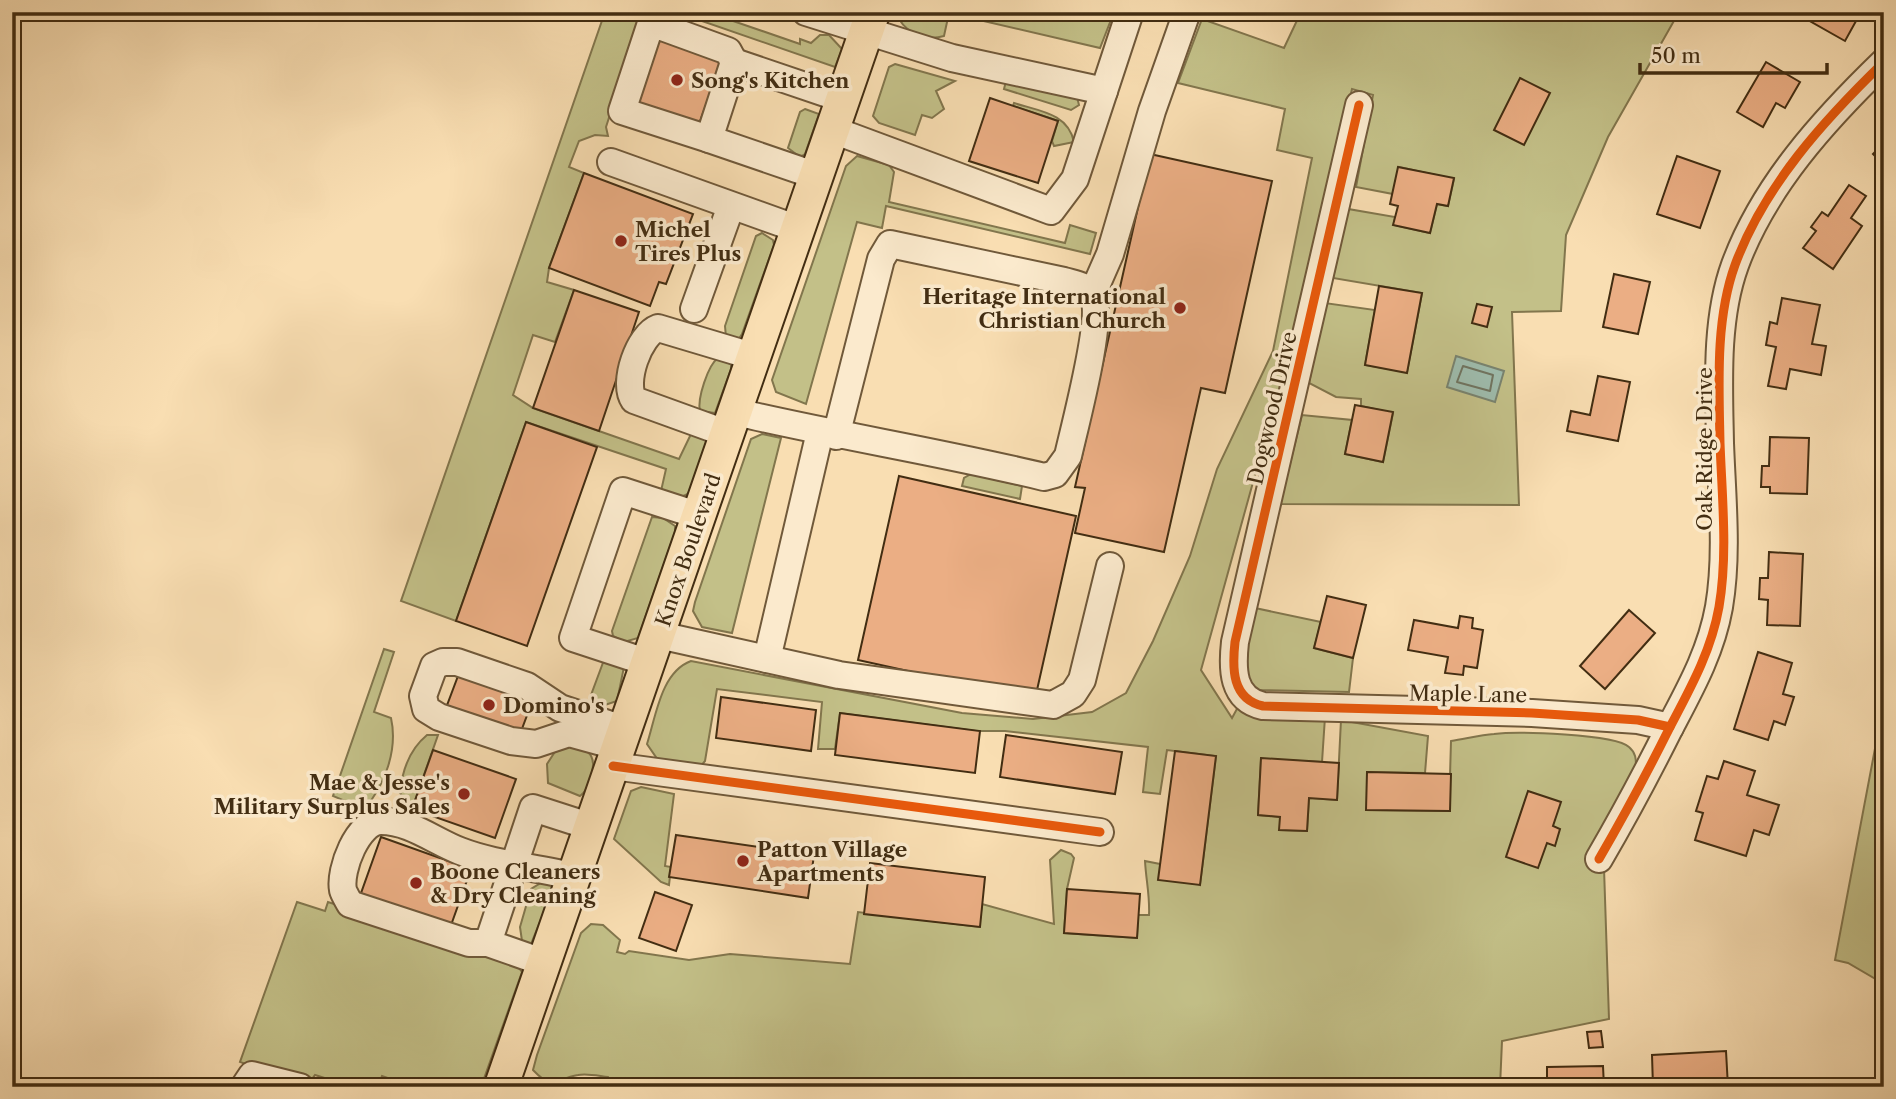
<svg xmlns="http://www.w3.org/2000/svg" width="1896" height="1099" font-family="'Libre Caslon Text',serif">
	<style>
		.green { fill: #c3c088; stroke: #82764d; stroke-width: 2 }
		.water { fill: #9ebcad; stroke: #79836f; stroke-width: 2 }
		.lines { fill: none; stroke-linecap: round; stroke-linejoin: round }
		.shore { stroke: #707460; stroke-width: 2 }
		.building { fill: #ebae84; stroke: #422d12; stroke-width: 2 }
		.minor-casing { stroke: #70593a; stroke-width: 30 }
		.major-casing { stroke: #422d12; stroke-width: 37 }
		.minor { stroke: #fbeacd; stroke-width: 26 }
		.major { stroke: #f9deb2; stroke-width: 33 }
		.cycleway-casing { stroke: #fbeacd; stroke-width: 13 }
		.cycleway { stroke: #e8590c; stroke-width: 9 }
		.poi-dot { fill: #8f2418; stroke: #fbeacd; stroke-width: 2.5 }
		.labels { text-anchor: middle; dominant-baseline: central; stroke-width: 7; stroke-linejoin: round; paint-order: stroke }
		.poi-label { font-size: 21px; font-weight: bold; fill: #422d12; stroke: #fbeacd; text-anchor: start }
		.street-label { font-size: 21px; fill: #422d12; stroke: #fbeacd }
	</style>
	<rect width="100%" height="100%" fill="#f9deb2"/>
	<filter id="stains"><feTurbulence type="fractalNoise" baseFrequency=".00286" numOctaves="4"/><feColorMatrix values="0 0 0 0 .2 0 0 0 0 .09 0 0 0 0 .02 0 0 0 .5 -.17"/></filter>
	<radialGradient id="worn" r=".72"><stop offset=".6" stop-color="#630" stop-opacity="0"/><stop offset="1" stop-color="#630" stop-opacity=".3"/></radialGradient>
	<g class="green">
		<polygon points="605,12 643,12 606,127 608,136 595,135 579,141 569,167 584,173 549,268 547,282 574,290 555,342 533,335 513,395 533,408 679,459 691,434 706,439 706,444 690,493 681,497 661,491 666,469 526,422 456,621 401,601"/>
		<polygon points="676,12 707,12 800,44 800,39 811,43 820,35 829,35 842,49 835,67"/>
		<path d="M901,12H1114L1100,48L949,13L944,36C926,41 908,34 899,19Z"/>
		<path d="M1301,12H1569L1589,20L1593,12H1679L1608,137L1566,235L1561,311L1512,312L1519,505L1280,504L1302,415L1352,420L1345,454L1383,462L1393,413L1361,406V399L1336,397L1309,383L1325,303L1375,310L1365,365L1407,372L1422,293L1333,278L1348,209L1395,217L1394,225L1430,233L1437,204L1448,206L1454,179L1399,167L1393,194L1356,187L1373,95L1352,89L1276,422L1260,457L1201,670L1232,718L1238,707L1255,714L1325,717L1322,762L1261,759L1258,815L1280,817V830L1307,831L1309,798L1337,800L1341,720L1428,736L1425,773L1367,772V810L1449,811L1451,741C1465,739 1480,735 1494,734C1517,731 1615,734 1629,747C1636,753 1636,759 1636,767L1604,868L1609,1019L1502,1041L1500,1087H615L608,1077C599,1076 587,1073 578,1075C555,1078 555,1093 533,1070L537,1055L581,933L591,924L603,925L620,940L617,952L625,954L629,951L689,960L730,954L850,964L858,912L979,927L982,904L1054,924L1050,860L1061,850L1071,854L1074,858L1067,889L1064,933L1137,938L1138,915H1149C1150,896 1146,880 1145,861L1160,864L1200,885L1216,756L1167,750L1160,794L1143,792L1148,747L1005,731H976L840,713L835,749H818L822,702L717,689L705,761L700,767L658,760L647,744C656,716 661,672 691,661L962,713L1033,719L1092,712L1126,693L1153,641L1190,556L1217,469L1273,351L1312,158L1277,150L1285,109L1178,83L1202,19L1284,48Z"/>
		<polygon points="895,64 955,81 936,91 944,109 932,118 922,115 915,135 879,123 873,116 889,67"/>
		<polygon points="1006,81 1077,97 1079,105 1071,110 1004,89"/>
		<path d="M1014,103C1039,111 1068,113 1074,142L1054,146L1052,141L1058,121L1013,106Z"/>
		<polygon points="805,109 819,114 805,154 800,157 788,148 800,112"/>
		<polygon points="857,156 889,165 894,172 889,202 1065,243 1070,225 1096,233 1090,254 886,206 882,228 857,222 806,404 776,392 772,380 846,166"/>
		<polygon points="762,233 773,240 774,245 742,334 738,340 726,337 725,326 756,236"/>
		<path d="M718,358L731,364V369L715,413L700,411C697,399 708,365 718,358Z"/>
		<polygon points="762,434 781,438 732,633 702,627 693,611 695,602 751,439"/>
		<polygon points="971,474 1022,486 1020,499 962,486 964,478"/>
		<polygon points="652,517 663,518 675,526 675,532 638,638 624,642 613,636 612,631"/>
		<path d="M1255,608L1321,622L1314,648L1353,658L1349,692L1255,690C1236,665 1248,636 1255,608Z"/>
		<path d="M384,649L394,652L374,712L391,718C398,749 385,786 364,809L333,796Z"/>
		<polygon points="1884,653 1884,963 1879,981 1848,963 1835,960 1877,738"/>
		<polygon points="604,660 624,667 617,701 605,705 593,701 591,695"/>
		<path d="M427,735H438L412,809L400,793C402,771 410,749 427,735Z"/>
		<path d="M560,744C583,746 599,751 591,776C588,784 587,791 580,796L548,783L547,764Z"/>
		<polygon points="641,787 674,794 665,866 671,867 669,885 661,882 614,839 631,791"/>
		<polygon points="544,881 551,883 553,889 531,944 522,941 520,927 531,889"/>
		<polygon points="297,902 325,911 328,902 515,963 522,972 481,1087 414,1087 382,1076 378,1087 353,1087 315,1075 307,1086 240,1062"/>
	</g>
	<polygon class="water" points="1456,356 1504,371 1495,402 1447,387"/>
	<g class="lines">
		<polygon class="shore" points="1463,366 1493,375 1490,391 1457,382"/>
	</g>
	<g class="building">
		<polygon points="1803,12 1861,12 1845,41 1801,16"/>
		<polygon points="656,33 723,57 698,127 632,103"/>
		<polygon points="1766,62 1800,82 1785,108 1776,103 1763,127 1737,112"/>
		<polygon points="1520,78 1550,93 1524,145 1494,130"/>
		<polygon points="990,98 1058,121 1038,183 969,161"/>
		<polygon points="1884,143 1884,165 1873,154"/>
		<polygon points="1150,154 1272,181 1225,393 1201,388 1164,552 1075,533 1085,488 1075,487"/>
		<polygon points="1677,156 1720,171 1700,228 1657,214"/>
		<polygon points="1398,167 1454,178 1448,206 1437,204 1430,233 1393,225 1398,206 1390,204"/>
		<polygon points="584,173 693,214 666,284 659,282 650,306 549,268"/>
		<polygon points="1849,185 1866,196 1851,218 1862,226 1833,269 1803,248 1816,231 1811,227 1822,212 1828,216"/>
		<polygon points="1614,274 1650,282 1638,334 1603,327"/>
		<polygon points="1379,286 1422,293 1407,373 1365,365"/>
		<polygon points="574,290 639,312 599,431 533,408"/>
		<polygon points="1782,298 1820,305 1812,344 1826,346 1821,375 1790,369 1786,389 1768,386 1776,347 1766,345 1770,322 1777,324"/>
		<polygon points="1477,304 1492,307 1487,327 1472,323"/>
		<polygon points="1598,376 1630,382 1618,441 1567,431 1571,411 1590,415"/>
		<polygon points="1355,405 1393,412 1383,462 1345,454"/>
		<polygon points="526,422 597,447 527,646 456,621"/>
		<polygon points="1770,437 1809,438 1807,494 1770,493 1770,487 1761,487 1762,466 1769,466"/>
		<polygon points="899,476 1076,516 1035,699 858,660"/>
		<polygon points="1769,552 1803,554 1800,626 1767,625 1768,600 1759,599 1760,578 1768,578"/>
		<polygon points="1327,596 1366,605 1353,658 1314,648"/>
		<polygon points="1629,610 1655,633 1605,689 1580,666"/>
		<polygon points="1460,616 1473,618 1472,628 1483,630 1477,668 1464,666 1463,675 1445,673 1448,657 1408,650 1414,620 1458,628"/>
		<polygon points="1758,652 1792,663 1783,694 1794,697 1785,725 1774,721 1768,740 1734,729"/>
		<polygon points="458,676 532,702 520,734 446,708"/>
		<polygon points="721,697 816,710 811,751 716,738"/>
		<polygon points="840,713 980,731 975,773 835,755"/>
		<polygon points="1006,735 1122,752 1115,794 1000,777"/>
		<polygon points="433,750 516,779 495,838 412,809"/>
		<polygon points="1175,751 1216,756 1200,885 1158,880"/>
		<polygon points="1261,758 1339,763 1337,800 1309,798 1307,831 1279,830 1280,817 1258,815"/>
		<polygon points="1724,761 1755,771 1747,795 1779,805 1769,835 1754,830 1746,856 1695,840 1703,813 1696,811 1707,776 1718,779"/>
		<polygon points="1367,772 1451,774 1450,811 1366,810"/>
		<polygon points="1528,791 1561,802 1553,826 1560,829 1555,846 1547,843 1538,868 1506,857"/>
		<polygon points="676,835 814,855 808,898 669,877"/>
		<polygon points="381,837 471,869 450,928 360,896"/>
		<polygon points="870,863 985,877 980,927 864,914"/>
		<polygon points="1067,889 1140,894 1137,938 1064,933"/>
		<polygon points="655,892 692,905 676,951 639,938"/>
		<polygon points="1601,1031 1603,1047 1589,1048 1587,1032"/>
		<polygon points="1726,1051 1728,1087 1653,1087 1652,1055"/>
		<polygon points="1603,1066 1604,1087 1547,1087 1547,1067"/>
	</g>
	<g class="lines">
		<g class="minor-casing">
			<g id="minor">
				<polyline points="806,12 952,58 1104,91"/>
				<path d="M1359,105L1235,642C1232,669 1232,699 1263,706L1532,713L1638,720L1670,727"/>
				<polyline points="833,130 1051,211 1075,179 1130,12"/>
				<polyline points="709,139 622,111 651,23 728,51 734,62"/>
				<polyline points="611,162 798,229"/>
				<polyline points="817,176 709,139 734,62 843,99"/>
				<polyline points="1092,295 1110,254 1152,111 1187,12"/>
				<polyline points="694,309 731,206"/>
				<path d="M736,412C838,436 941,452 1044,477L1055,474L1068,456C1074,429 1105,314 1092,295C1086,285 1074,284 1064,281L890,244L881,259L836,436"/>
				<path d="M728,434L634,400C622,383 639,335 658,328L755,357"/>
				<polyline points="659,635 839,675 1053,705 1073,694 1082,680 1110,566"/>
				<polyline points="767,659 820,432"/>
				<polyline points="649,663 573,638 623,491 700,516"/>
				<polyline points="620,747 569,733 536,744 511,741 439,717 426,709 423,696 434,666 443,662 457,662 527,686 560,708 626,730"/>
				<polyline points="613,766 1100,832"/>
				<path d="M1599,859C1624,816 1647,773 1669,729C1690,689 1711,652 1719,607C1728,554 1722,497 1720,443C1719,386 1715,320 1735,265C1764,186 1824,120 1884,62"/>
				<path d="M488,943H469L350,904C348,900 344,894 343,890C339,870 358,821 381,821C410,821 434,841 460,851C496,865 538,867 575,877"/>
				<polyline points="545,963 488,943 533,808 592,827"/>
				<polyline points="244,1087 252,1075 300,1087"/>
			</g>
		</g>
		<g class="major-casing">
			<polyline id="major" points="501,1087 873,12"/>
		</g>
		<use href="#minor" class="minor"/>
		<use href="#major" class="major"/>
		<g class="cycleway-casing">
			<g id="cycleway">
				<path d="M1359,105L1235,642C1232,669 1232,699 1263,706L1532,713L1638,720L1670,727"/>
				<polyline points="613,766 1100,832"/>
				<path d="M1599,859C1624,816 1647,773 1669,729C1690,689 1711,652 1719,607C1728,554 1722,497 1720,443C1719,386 1715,320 1735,265C1764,186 1824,120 1884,62"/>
			</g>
		</g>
		<use href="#cycleway" class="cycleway"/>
	</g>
	<g class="poi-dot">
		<circle cx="677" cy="80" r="7"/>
		<circle cx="621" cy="241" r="7"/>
		<circle cx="1180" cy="308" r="7"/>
		<circle cx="489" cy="705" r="7"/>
		<circle cx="464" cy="794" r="7"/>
		<circle cx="743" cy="861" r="7"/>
		<circle cx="416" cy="883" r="7"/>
	</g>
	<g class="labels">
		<g class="poi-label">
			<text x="691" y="80">Song's Kitchen</text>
			<text x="635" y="229">Michel<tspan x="635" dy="24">Tires Plus</tspan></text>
			<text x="1166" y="296" text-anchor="end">Heritage International<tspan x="1166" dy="24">Christian Church</tspan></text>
			<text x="503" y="705">Domino's</text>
			<text x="450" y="782" text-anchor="end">Mae &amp; Jesse's<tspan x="450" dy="24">Military Surplus Sales</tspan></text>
			<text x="757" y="849">Patton Village<tspan x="757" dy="24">Apartments</tspan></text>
			<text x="430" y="871">Boone Cleaners<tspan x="430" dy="24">&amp; Dry Cleaning</tspan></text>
		</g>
		<g class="street-label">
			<text transform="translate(1272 408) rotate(-77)">Dogwood Drive</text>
			<text transform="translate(1704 449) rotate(-90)">Oak Ridge Drive</text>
			<text transform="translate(688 550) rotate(-71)">Knox Boulevard</text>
			<text transform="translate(1468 694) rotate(1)">Maple Lane</text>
		</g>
	</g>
	<rect width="1896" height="1099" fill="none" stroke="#f9deb2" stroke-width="42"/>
	<rect x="14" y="14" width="1868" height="1071" fill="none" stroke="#422d12" stroke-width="3.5"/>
	<rect x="21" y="21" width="1854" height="1057" fill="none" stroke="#422d12" stroke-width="2"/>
	<path d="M1640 63v10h187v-10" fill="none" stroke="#422d12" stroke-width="3.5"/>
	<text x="1651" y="63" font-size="21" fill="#422d12" stroke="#fbeacd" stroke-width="5" paint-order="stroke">50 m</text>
	<rect width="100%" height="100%" filter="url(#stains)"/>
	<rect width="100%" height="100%" fill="url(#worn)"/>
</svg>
